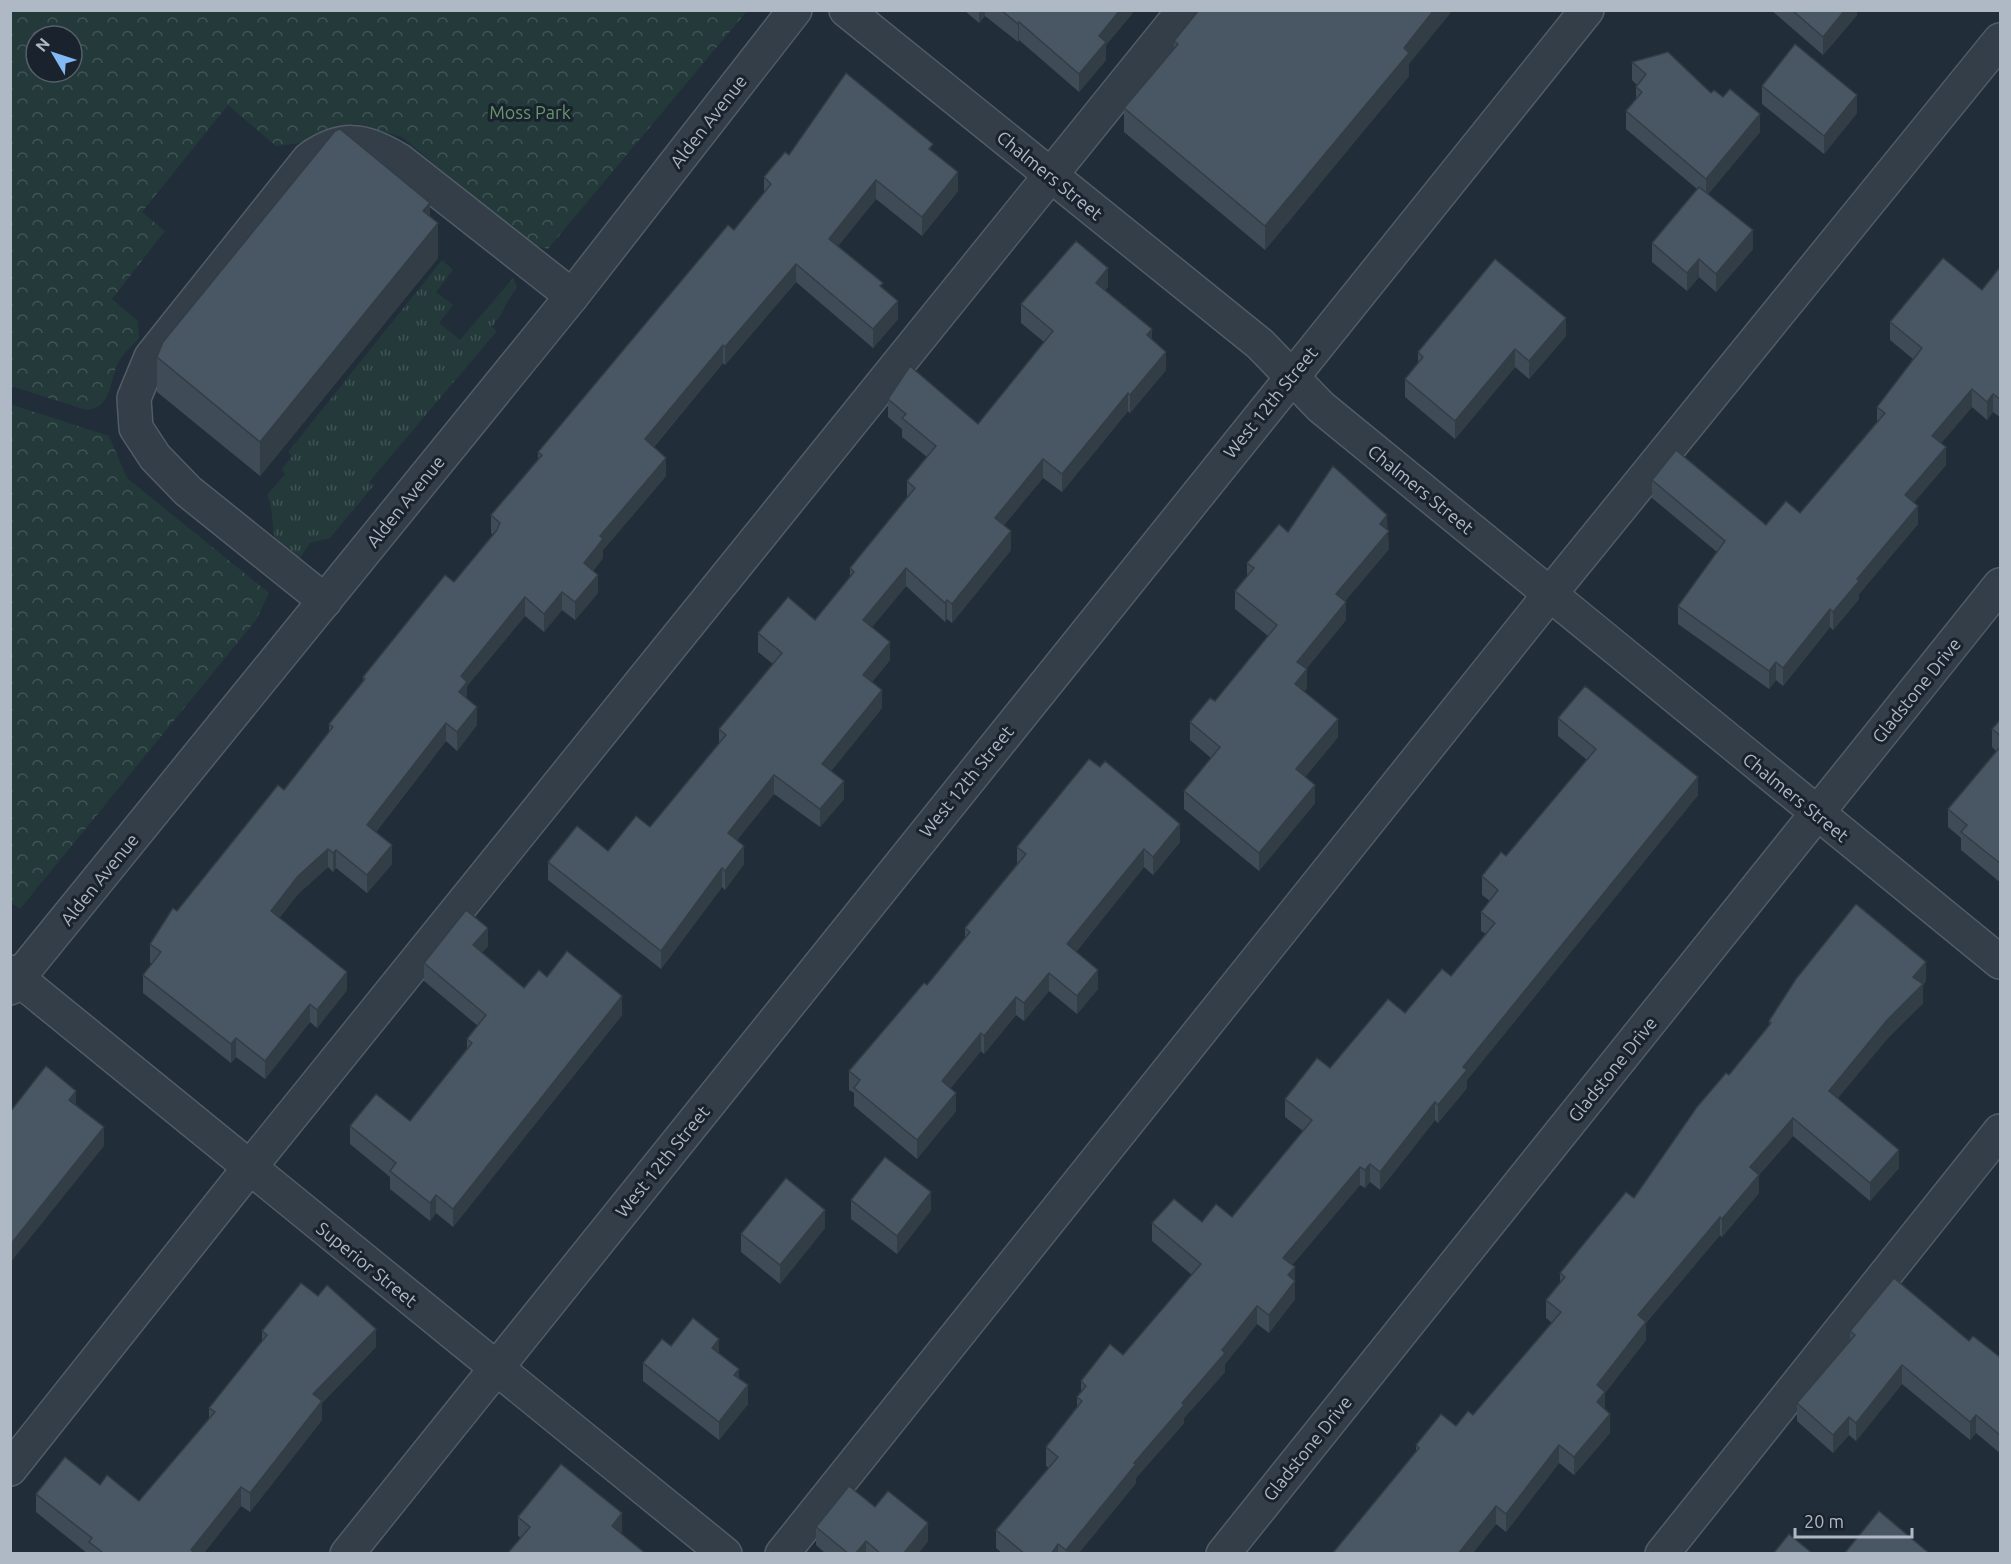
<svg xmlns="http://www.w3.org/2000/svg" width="2011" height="1564" font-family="Ubuntu,sans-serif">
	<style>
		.grass { fill: url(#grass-tufts) }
		.park { fill: url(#park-crowns); fill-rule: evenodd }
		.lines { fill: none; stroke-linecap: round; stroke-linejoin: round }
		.minor-casing { stroke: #525c66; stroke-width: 36 }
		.minor { stroke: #343e48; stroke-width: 33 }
		.wall { fill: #3f4b56 }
		.shaded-wall { fill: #333d46 }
		.building { fill: #495764; stroke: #333d46; stroke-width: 1.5 }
		.labels { text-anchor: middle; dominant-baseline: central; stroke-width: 6; stroke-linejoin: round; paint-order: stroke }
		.park-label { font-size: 18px; fill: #67956d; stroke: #1a232d }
		.street-label { font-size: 18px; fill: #afb9c5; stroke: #1a232d }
	</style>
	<defs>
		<pattern id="grass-tufts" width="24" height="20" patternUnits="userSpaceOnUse" patternTransform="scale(1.5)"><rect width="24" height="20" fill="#243a3a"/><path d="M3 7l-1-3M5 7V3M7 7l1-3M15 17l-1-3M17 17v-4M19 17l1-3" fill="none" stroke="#415455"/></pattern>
		<pattern id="park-crowns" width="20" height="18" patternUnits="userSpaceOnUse" patternTransform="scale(1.5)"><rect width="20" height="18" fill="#243a3a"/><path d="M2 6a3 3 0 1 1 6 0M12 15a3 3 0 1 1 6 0" fill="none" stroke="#415455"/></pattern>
	</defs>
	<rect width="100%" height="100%" fill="#212d38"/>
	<path class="grass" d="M442,260L453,270L436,292L453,305L439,323L460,340L513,278L517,288C506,301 503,314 492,327L497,331L369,482L374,485L330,538L310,543L300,558C262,547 279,520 267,495L285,474L282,469L292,456L288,452Z"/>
	<g class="park">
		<path d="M11,11H747L548,249L531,245L402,137L353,123L300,143L276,146L228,105L142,212L165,231L112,299L138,321L139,338C133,345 125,352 120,360C108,379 114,408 86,410L11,386ZM36,36H72V72H36Z"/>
		<polygon points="10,404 109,436 127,478 269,593 256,620 20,909 10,902"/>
	</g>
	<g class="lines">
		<g class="minor-casing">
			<g id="minor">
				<polyline points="846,10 1260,344 1321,407 2000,962"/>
				<path d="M325,601L188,491L155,457L136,428L134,398L151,357L309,159C342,135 365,139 399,160L572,296"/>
				<polyline points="10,972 725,1554"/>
				<polyline points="10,988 572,296 795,10"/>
				<polyline points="10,1469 250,1167 1184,10"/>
				<polyline points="347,1554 1587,10"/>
				<polyline points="782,1554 1550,594 2000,40"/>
				<polyline points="1223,1554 2000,585"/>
				<polyline points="1662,1554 2000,1131"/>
			</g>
		</g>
		<use href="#minor" class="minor"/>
	</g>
	<g class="wall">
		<polygon points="964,10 1135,10 1106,45 1106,60 1079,92 1019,40 1018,42 985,16 979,23"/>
		<polygon points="1771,10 1857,10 1857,15 1823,55"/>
		<polygon points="1174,41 1409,64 1409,76 1265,250 1124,132 1124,108 1174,49"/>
		<polygon points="1632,62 1711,93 1760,132 1708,194 1753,249 1716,292 1699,277 1687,291 1652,262 1652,243 1697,189 1626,129 1626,111 1636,99 1636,87 1637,85 1632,80"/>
		<polygon points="1762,86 1857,113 1824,154 1762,104"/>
		<polygon points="933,152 958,191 922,236 876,199 838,246 883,288 898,319 873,348 796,282 725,365 723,363 654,447 666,476 603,550 603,558 593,571 598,593 575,620 562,610 544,632 525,616 467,686 467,699 477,725 457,751 446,741 376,832 392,864 367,893 336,868 333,872 328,867 298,894 279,918 347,990 317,1028 310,1022 265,1079 236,1057 231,1063 143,993 143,975 152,964 150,963 150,944 177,911 284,790 329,732 329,724 363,682 363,677 454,582 493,535 491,533 491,515 538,460 538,452 734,230 764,193 764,177 789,155"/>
		<polygon points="438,258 260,476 157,392 157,357"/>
		<polygon points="2001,266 2001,418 1993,412 1987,420 1972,407 1941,443 1946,465 1914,502 1918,524 1859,594 1859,599 1833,630 1830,627 1783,686 1776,680 1769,689 1678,624 1678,606 1717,552 1652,498 1652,480 1766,525 1800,513 1877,422 1877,407 1913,359 1890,340 1890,322 1982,290"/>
		<polygon points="1108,287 1105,290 1152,340 1166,370 1130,413 1128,411 1062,492 1043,478 1004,525 1011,550 952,623 947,619 945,622 906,586 872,627 890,660 872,682 882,708 831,771 844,799 820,827 774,794 737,840 744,864 725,890 722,887 661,969 548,880 548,862 608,851 650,827 719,743 719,729 773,664 758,652 758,633 815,620 850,577 850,568 907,498 907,481 927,457 902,437 902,429 888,417 888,399 978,424 1044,342 1021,323 1021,304"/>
		<polygon points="1566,336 1529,379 1515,367 1455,439 1405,397 1405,379 1418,363 1418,352"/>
		<polygon points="1387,530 1389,549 1345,601 1346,620 1306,669 1307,688 1304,691 1338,737 1305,777 1315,803 1259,871 1184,809 1184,791 1211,758 1190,740 1190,722 1215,701 1268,636 1235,609 1235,591 1247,576 1247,563 1288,532"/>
		<polygon points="1558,718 1698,795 1467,1080 1467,1088 1438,1123 1435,1120 1380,1190 1370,1182 1365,1188 1360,1185 1292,1265 1295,1280 1295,1299 1269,1333 1257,1324 1225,1364 1225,1372 1184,1418 1184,1423 1136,1478 1136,1483 1078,1554 1003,1554 996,1548 996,1530 1049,1468 1046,1466 1046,1447 1077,1408 1077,1397 1081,1393 1081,1381 1123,1355 1192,1275 1152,1241 1152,1223 1202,1222 1232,1217 1303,1131 1285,1117 1285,1099 1330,1068 1405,1013 1451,976 1486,934 1481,931 1481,912 1490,901 1482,895 1482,876 1506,856 1587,760 1558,736"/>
		<polygon points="2001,719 2001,883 1961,850 1961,838 1948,827 1948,809 1996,751 1992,747 1992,729"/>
		<polygon points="1180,842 1153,875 1144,867 1076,952 1098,989 1077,1014 1049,991 1024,1021 1016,1015 984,1054 981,1051 950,1088 956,1111 917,1159 854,1106 854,1093 849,1090 849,1071 927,985 965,939 965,928 1017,864 1017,847"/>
		<polygon points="488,946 482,953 524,988 547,977 622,1015 453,1227 436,1213 430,1221 390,1189 390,1177 350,1144 350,1126 410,1121 467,1050 467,1039 478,1026 424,981 424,963"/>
		<polygon points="1926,981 1923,985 1923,1003 1888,1038 1837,1098 1899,1168 1870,1201 1793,1136 1759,1175 1759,1193 1722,1237 1720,1235 1646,1323 1646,1340 1605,1393 1605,1410 1610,1433 1574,1475 1559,1463 1506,1532 1496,1524 1472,1554 1332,1554 1416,1452 1416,1445 1456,1426 1473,1415 1552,1323 1546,1318 1546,1300 1560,1282 1560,1273 1634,1198 1729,1075 1769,1026 1769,1021"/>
		<polygon points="851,1200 931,1210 897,1254 851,1219"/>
		<polygon points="825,1228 780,1284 741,1252 741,1234"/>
		<polygon points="262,1331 376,1347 322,1403 322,1420 250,1512 241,1506 203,1554 88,1554 36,1512 36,1494 139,1501 209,1418 209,1408 262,1341"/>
		<polygon points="1850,1331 1969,1341 2001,1358 2001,1454 1976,1433 1970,1440 1902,1384 1856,1441 1849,1435 1833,1453 1797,1421 1797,1403 1850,1342"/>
		<polygon points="671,1346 719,1353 739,1378 748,1404 719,1440 643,1381 643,1363"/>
		<polygon points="875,1507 928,1541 918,1554 826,1554 816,1545 816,1527"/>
		<polygon points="518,1517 622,1532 621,1533 521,1538 518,1536"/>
	</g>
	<g class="shaded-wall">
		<polygon points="979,10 985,10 985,16 979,23"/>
		<polygon points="1120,10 1135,10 1106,45 1106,60 1079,92 1079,74 1099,36"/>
		<polygon points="1434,10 1453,10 1409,64 1409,76 1265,250 1265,226 1404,48"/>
		<polygon points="1845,10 1857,10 1857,15 1823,55 1823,37"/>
		<polygon points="1019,22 1019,40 1018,42 1018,24"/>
		<polygon points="1857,95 1857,113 1824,154 1824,136"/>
		<polygon points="1760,114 1760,132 1706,197 1706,179"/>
		<polygon points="958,172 958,191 922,236 922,217"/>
		<polygon points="876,180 876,199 829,257 829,239"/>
		<polygon points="430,203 430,233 438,223 438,258 260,476 260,442"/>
		<polygon points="1753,230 1753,249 1716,292 1716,274"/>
		<polygon points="1699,259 1699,277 1687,291 1687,273"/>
		<polygon points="796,264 796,282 725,365 725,347"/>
		<polygon points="1108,268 1108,287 1096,301 1096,283"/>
		<polygon points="898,301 898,319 873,348 873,329"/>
		<polygon points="1566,318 1566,336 1529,379 1529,361"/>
		<polygon points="1152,329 1152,347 1147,335"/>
		<polygon points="723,345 723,363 645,457 645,439"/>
		<polygon points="1515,349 1515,367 1455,439 1455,421"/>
		<polygon points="1166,352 1166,370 1130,413 1130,395"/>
		<polygon points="1972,389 1972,407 1932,454 1932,436"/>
		<polygon points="1128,393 1128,411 1062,492 1062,474"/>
		<polygon points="1993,394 1993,412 1987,420 1987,402"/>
		<polygon points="1946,447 1946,465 1905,513 1905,495"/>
		<polygon points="666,458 666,476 603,550 603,558 584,582 584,563 600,536"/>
		<polygon points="1043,459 1043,478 995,536 995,518"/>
		<polygon points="1918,506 1918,524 1859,594 1859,599 1833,630 1833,612 1857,579"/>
		<polygon points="1387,515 1389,549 1336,612 1336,594 1380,524"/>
		<polygon points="1011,531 1011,550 952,623 952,604"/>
		<polygon points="906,568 906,586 863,638 863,620"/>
		<polygon points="598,575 598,593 575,620 575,602"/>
		<polygon points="562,592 562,610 544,632 544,614"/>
		<polygon points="525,597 525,616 467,686 467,700 459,692 461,676"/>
		<polygon points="947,600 947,619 945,622 945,603"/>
		<polygon points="1346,602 1346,620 1297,680 1297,662"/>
		<polygon points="1830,609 1830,627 1783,686 1783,668"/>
		<polygon points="890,642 890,660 863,693 863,675"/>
		<polygon points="1776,662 1776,680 1769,689 1769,671"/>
		<polygon points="1307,669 1307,688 1295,702 1295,684"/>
		<polygon points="882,690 882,708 822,782 822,764"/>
		<polygon points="477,707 477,725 457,751 457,732"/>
		<polygon points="1338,719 1338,737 1296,788 1296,769"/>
		<polygon points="446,723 446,741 367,843 367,825"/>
		<polygon points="774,775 774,794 728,851 728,833"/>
		<polygon points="1698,777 1698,795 1467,1080 1467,1088 1438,1123 1438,1105 1463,1067"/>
		<polygon points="844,781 844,799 820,827 820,809"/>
		<polygon points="1315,785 1315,803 1259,871 1259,853"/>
		<polygon points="1180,824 1180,842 1153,875 1153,857"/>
		<polygon points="392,845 392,864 367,893 367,875"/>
		<polygon points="744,846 744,864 725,890 725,871"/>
		<polygon points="328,849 328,867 298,894 271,929 271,911 298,876"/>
		<polygon points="1144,849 1144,867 1067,963 1067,944"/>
		<polygon points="336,850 336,868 333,872 333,853"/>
		<polygon points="722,868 722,887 661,969 661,951"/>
		<polygon points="488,928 488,946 473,963 473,945"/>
		<polygon points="1926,962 1926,981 1923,985 1923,1003 1888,1038 1829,1109 1829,1091 1913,977"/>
		<polygon points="1098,970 1098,989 1077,1014 1077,996"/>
		<polygon points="347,972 347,990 317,1028 317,1010"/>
		<polygon points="1049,973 1049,991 1024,1021 1024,1003"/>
		<polygon points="622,996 622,1015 453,1227 453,1209"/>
		<polygon points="1016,997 1016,1015 984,1054 984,1036"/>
		<polygon points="310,1004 310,1022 265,1079 265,1061"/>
		<polygon points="981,1033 981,1051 942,1099 942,1081"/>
		<polygon points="236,1038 236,1057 231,1063 231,1044"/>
		<polygon points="76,1091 76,1109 69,1100"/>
		<polygon points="956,1093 956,1111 917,1159 917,1140"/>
		<polygon points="1435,1102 1435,1120 1380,1190 1380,1172"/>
		<polygon points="1793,1118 1793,1136 1750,1185 1750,1167"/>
		<polygon points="104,1127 104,1146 10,1263 10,1245"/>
		<polygon points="1899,1150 1899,1168 1870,1201 1870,1183"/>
		<polygon points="1370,1164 1370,1182 1365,1188 1365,1170"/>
		<polygon points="1360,1167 1360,1185 1283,1276 1283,1258"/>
		<polygon points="1759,1175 1759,1193 1722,1237 1722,1219"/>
		<polygon points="931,1192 931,1210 897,1254 897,1236"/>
		<polygon points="436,1195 436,1213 430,1221 430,1203"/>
		<polygon points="825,1210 825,1228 780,1284 780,1265"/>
		<polygon points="1720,1217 1720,1235 1646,1323 1646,1340 1605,1393 1605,1410 1597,1421 1597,1385 1638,1315"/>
		<polygon points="1295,1267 1295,1299 1269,1333 1269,1315 1288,1275"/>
		<polygon points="1257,1306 1257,1324 1225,1364 1225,1372 1184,1418 1184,1423 1136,1478 1136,1483 1078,1554 1066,1554 1066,1550 1134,1463"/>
		<polygon points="376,1329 376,1347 322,1403 322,1420 250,1512 250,1493 313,1394"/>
		<polygon points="719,1339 719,1357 712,1348"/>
		<polygon points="1902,1365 1902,1384 1856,1441 1856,1423"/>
		<polygon points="739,1369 739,1387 734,1375"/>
		<polygon points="748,1385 748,1404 719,1440 719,1422"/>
		<polygon points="1610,1414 1610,1433 1574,1475 1574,1457"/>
		<polygon points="1976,1415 1976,1433 1970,1440 1970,1422"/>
		<polygon points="1849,1417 1849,1435 1833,1453 1833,1435"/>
		<polygon points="1559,1445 1559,1463 1506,1532 1506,1514"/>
		<polygon points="241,1487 241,1506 203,1554 191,1554 191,1550"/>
		<polygon points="1496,1506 1496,1524 1472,1554 1458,1554"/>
		<polygon points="622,1513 622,1532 612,1544 612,1526"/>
		<polygon points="928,1523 928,1541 918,1554 903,1554"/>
		<polygon points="866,1541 866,1554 855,1554"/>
		<polygon points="1058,1544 1058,1554 1051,1554"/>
	</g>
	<g class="building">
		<polygon points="1001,10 1120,10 1099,36 1106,42 1079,74 1019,22 1018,24"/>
		<polygon points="1199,10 1434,10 1404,48 1409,53 1265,226 1124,108 1178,44 1174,41"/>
		<polygon points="1792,10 1845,10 1823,37"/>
		<polygon points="1795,44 1857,95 1824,136 1762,86"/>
		<polygon points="1668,52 1711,93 1714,90 1723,97 1730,89 1760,114 1706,179 1626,111 1642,92 1636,87 1646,74 1632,62"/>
		<polygon points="846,73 933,144 929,149 958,172 922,217 876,180 829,239 883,283 880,286 898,301 873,329 796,264 725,347 723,345 645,439 666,458 600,536 603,539 584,563 598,575 575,602 562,592 544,614 525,597 461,676 467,682 459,692 477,707 457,732 446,723 367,825 392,845 367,875 336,850 333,853 328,849 298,876 271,911 347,972 317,1010 310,1004 265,1061 236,1038 231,1044 143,975 161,952 150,944 173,908 177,911 278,785 284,790 333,727 329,724 365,679 363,677 445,575 454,582 497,530 500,523 491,515 542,455 538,452 728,225 734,230 771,184 764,177 785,152 789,155"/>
		<polygon points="340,129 430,203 423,211 438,223 260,442 157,357 163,342 335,131"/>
		<polygon points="1699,187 1753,230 1716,274 1699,259 1687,273 1652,243"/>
		<polygon points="1076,241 1108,268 1096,283 1152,329 1147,335 1166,352 1130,395 1128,393 1062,474 1043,459 995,518 1011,531 952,604 947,600 945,603 906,568 863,620 890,642 863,675 882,690 822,764 844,781 820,809 774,775 728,833 744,846 725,871 722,868 661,951 548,862 577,826 608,851 636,816 650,827 726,735 719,729 782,653 758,633 788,597 815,620 854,572 850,568 915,488 907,481 936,446 902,418 906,414 888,399 910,366 978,424 1053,331 1021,304"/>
		<polygon points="1943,258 1982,290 2001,266 2001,400 1993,394 1987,402 1972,389 1932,436 1946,447 1905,495 1918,506 1857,579 1859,581 1833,612 1830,609 1783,668 1776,662 1769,671 1678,606 1725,541 1652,480 1676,450 1766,525 1786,501 1800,513 1885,413 1877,407 1922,348 1890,322"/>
		<polygon points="1495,259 1566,318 1529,361 1515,349 1455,421 1405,379 1423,357 1418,352"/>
		<polygon points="1333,466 1387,515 1380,524 1389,531 1336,594 1346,602 1297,662 1307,669 1295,684 1338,719 1296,769 1315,785 1259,853 1184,791 1220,747 1190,722 1210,698 1215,701 1277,625 1235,591 1254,568 1247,563 1279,524 1288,532"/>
		<polygon points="1585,686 1698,777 1463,1067 1467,1070 1438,1105 1435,1102 1380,1172 1370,1164 1365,1170 1360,1167 1283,1258 1295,1267 1288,1275 1295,1281 1269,1315 1257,1306 1222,1350 1225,1353 1182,1403 1184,1405 1134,1463 1136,1464 1066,1550 1058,1544 1051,1554 1025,1554 996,1530 1058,1457 1046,1447 1082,1401 1077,1397 1086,1386 1081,1381 1110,1344 1123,1355 1201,1264 1152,1223 1174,1199 1202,1222 1216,1204 1232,1217 1312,1120 1285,1099 1317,1058 1330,1068 1388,999 1405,1013 1442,969 1451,976 1495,923 1481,912 1498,890 1482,876 1501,852 1506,856 1596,749 1558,718"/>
		<polygon points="2001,719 2001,736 1992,729"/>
		<polygon points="2001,746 2001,864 1961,832 1967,825 1948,809"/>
		<polygon points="1089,759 1100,767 1105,761 1180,824 1153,857 1144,849 1067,944 1098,970 1077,996 1049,973 1024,1003 1016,997 984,1036 981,1033 942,1081 956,1093 917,1140 854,1088 860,1080 849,1071 924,983 927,985 970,932 965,928 1026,854 1017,847"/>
		<polygon points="1856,904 1926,962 1913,977 1923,984 1888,1019 1829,1091 1899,1150 1870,1183 1793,1118 1750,1167 1759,1175 1722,1219 1720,1217 1638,1315 1646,1322 1597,1385 1605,1392 1597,1402 1610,1414 1574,1457 1559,1445 1506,1514 1496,1506 1458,1554 1332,1554 1419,1448 1416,1445 1441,1414 1456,1426 1468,1411 1473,1415 1561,1312 1546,1300 1565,1277 1560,1273 1626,1192 1634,1198 1697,1107 1726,1073 1729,1075 1771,1023 1769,1021 1796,979"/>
		<polygon points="466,910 488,928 473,945 524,988 539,970 547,977 567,951 622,996 453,1209 436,1195 430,1203 390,1171 396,1163 350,1126 376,1094 410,1121 472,1043 467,1039 486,1015 424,963"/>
		<polygon points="46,1066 76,1091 69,1100 104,1127 10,1245 10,1112"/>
		<polygon points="885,1157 931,1192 897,1236 851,1200"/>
		<polygon points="786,1178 825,1210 780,1265 741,1234"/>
		<polygon points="1894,1278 1969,1341 1973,1336 2001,1358 2001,1436 1976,1415 1970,1422 1902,1365 1856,1423 1849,1417 1833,1435 1797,1403 1855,1335 1850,1331"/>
		<polygon points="301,1283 318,1296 327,1285 376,1329 313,1394 322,1401 250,1493 241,1487 191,1550 196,1554 101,1554 102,1552 89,1542 92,1538 36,1494 65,1457 100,1485 107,1475 139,1501 215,1412 209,1408 267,1335 262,1331"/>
		<polygon points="693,1318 719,1339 712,1348 739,1369 734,1375 748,1385 719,1422 643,1363 662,1339 671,1346"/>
		<polygon points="561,1464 622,1513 612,1526 646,1554 507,1554 530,1527 518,1517"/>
		<polygon points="849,1486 875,1507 888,1491 928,1523 903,1554 881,1554 866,1541 855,1554 849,1554 816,1527"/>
		<polygon points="1879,1511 1930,1554 1844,1554"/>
		<polygon points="1789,1534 1813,1554 1773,1554"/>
	</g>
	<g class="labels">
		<g class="park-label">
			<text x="530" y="112">Moss Park</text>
		</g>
		<g class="street-label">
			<text transform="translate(708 121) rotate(-52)">Alden Avenue</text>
			<text transform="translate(1050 175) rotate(39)">Chalmers Street</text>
			<text transform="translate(1270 402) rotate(-51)">West 12th Street</text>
			<text transform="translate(1421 489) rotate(39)">Chalmers Street</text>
			<text transform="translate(405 501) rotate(-51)">Alden Avenue</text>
			<text transform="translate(1916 690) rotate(-51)">Gladstone Drive</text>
			<text transform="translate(966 781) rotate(-51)">West 12th Street</text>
			<text transform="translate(1796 797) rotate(39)">Chalmers Street</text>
			<text transform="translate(99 879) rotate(-51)">Alden Avenue</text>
			<text transform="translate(1612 1069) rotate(-51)">Gladstone Drive</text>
			<text transform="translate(662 1161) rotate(-51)">West 12th Street</text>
			<text transform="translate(367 1264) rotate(39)">Superior Street</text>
			<text transform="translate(1307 1448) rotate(-51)">Gladstone Drive</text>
		</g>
	</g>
	<rect width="2011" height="1564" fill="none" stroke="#afb9c5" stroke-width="24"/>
	<g transform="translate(54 54) rotate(309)"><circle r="28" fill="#1a232d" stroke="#565f6a" stroke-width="1.5"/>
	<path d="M0-4.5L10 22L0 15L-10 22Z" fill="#83b9f5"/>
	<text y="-9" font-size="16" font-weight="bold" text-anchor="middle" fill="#afb9c5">N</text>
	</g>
	<path d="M1795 1528v9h117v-9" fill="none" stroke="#afb9c5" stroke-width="3"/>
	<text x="1804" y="1528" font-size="18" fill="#afb9c5" stroke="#1a232d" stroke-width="4.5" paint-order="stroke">20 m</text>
</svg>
